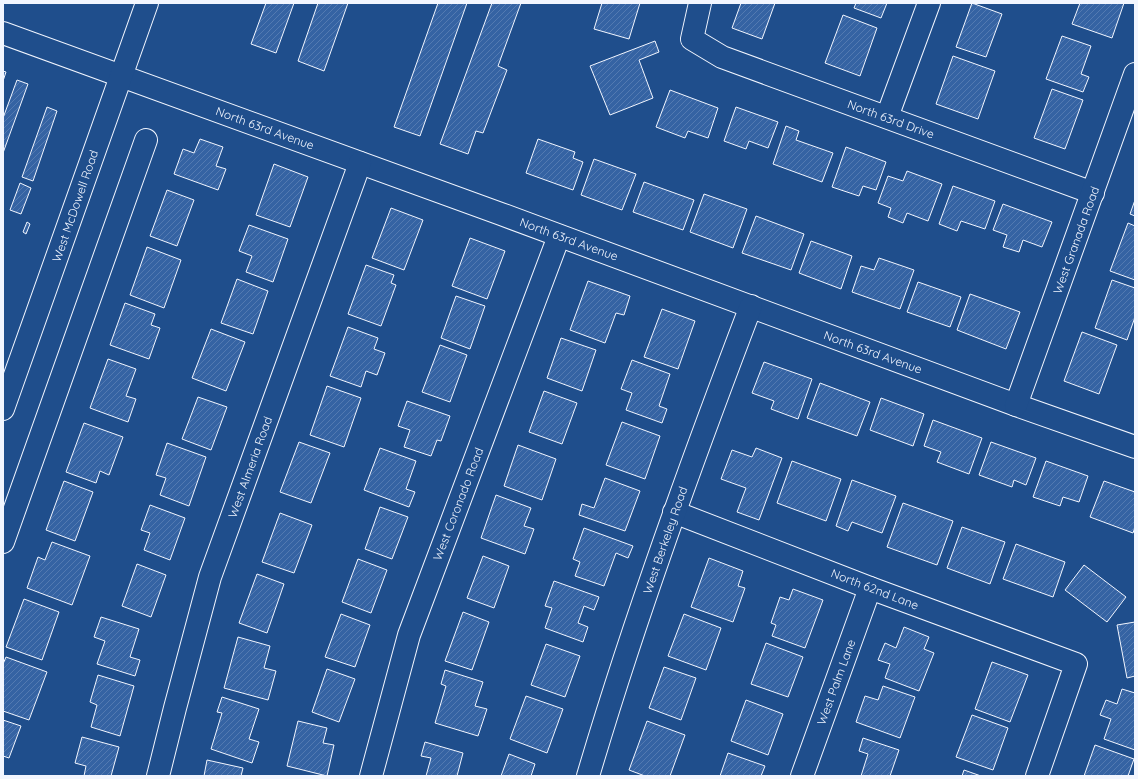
<svg xmlns="http://www.w3.org/2000/svg" width="1138" height="779" font-family="Quicksand,sans-serif">
	<style>
		.building { fill: url(#building-hatch); stroke: #f2f6ff }
		.lines { fill: none; stroke-linecap: round; stroke-linejoin: round }
		.minor-casing { stroke: #f2f6ff; stroke-width: 24 }
		.major-casing { stroke: #f2f6ff; stroke-width: 24 }
		.minor { stroke: #1f4e8c; stroke-width: 22 }
		.major { stroke: #1f4e8c; stroke-width: 22 }
		.labels { text-anchor: middle; dominant-baseline: central; stroke-width: 3; stroke-linejoin: round; paint-order: stroke }
		.street-label { font-size: 12px; fill: #f2f6ff; stroke: #1f4e8c }
	</style>
	<defs>
		<pattern id="building-hatch" width="6" height="6" patternUnits="userSpaceOnUse"><rect width="6" height="6" fill="#3563a3"/><path d="M-1 1l2-2M0 6l6-6M5 7l2-2" fill="none" stroke="#537ab1"/></pattern>
	</defs>
	<rect width="100%" height="100%" fill="#1f4e8c"/>
	<g class="building">
		<polygon points="266,3 294,3 276,53 251,44"/>
		<polygon points="318,3 348,3 324,71 298,61"/>
		<polygon points="438,3 467,3 420,136 394,127"/>
		<polygon points="492,3 521,3 498,66 507,70 483,133 476,131 468,154 440,144"/>
		<polygon points="602,3 640,3 629,39 594,29"/>
		<polygon points="741,3 775,3 762,39 732,28"/>
		<polygon points="856,3 887,3 881,18 854,8"/>
		<polygon points="972,3 1002,14 986,57 956,47"/>
		<polygon points="1080,3 1124,3 1112,38 1072,24"/>
		<polygon points="843,15 877,28 860,76 825,63"/>
		<polygon points="1062,36 1091,46 1081,74 1089,77 1083,92 1046,79"/>
		<polygon points="655,41 659,52 639,60 653,98 610,115 590,66"/>
		<polygon points="953,56 995,71 978,119 936,104"/>
		<polygon points="3,71 6,72 3,81"/>
		<polygon points="17,80 28,84 3,153 3,118"/>
		<polygon points="1052,89 1083,100 1065,149 1034,138"/>
		<polygon points="670,90 718,108 708,138 688,131 685,138 656,127"/>
		<polygon points="47,107 57,111 33,181 22,177"/>
		<polygon points="736,107 778,122 768,148 749,141 746,149 724,141"/>
		<polygon points="786,126 799,131 796,140 833,153 822,182 773,164"/>
		<polygon points="200,139 223,147 216,166 226,169 218,190 174,174 183,149 194,153"/>
		<polygon points="538,139 575,152 573,158 583,162 573,190 526,173"/>
		<polygon points="846,147 886,162 876,190 863,186 859,196 832,187"/>
		<polygon points="594,159 636,174 622,210 581,195"/>
		<polygon points="274,164 308,177 290,227 256,215"/>
		<polygon points="907,171 942,184 928,221 907,213 903,223 888,217 891,208 878,203 888,176 903,181"/>
		<polygon points="644,182 694,200 683,230 633,212"/>
		<polygon points="20,183 31,188 21,214 10,210"/>
		<polygon points="953,186 995,201 985,229 961,221 957,231 939,224"/>
		<polygon points="167,190 194,200 177,246 150,236"/>
		<polygon points="704,194 747,209 733,248 690,232"/>
		<polygon points="1135,200 1135,216 1130,214"/>
		<polygon points="1003,204 1052,222 1042,247 1023,240 1019,252 1003,247 1007,235 993,230"/>
		<polygon points="391,208 423,220 404,270 372,258"/>
		<polygon points="756,216 804,234 791,270 742,253"/>
		<polygon points="27,222 30,224 26,234 23,232"/>
		<polygon points="1128,223 1135,226 1135,280 1110,271"/>
		<polygon points="249,225 288,239 273,282 246,272 252,256 239,251"/>
		<polygon points="470,238 505,251 487,299 452,286"/>
		<polygon points="811,241 852,256 841,289 799,273"/>
		<polygon points="147,247 181,260 164,308 130,295"/>
		<polygon points="879,258 914,270 900,309 852,292 861,266 874,270"/>
		<polygon points="366,265 394,275 391,283 396,285 381,326 348,314"/>
		<polygon points="237,279 268,291 253,334 221,323"/>
		<polygon points="1112,280 1135,288 1135,317 1127,340 1095,328"/>
		<polygon points="588,281 630,296 624,315 616,313 605,343 570,330"/>
		<polygon points="918,282 961,297 950,327 907,312"/>
		<polygon points="970,294 1020,312 1006,349 957,330"/>
		<polygon points="456,296 485,306 470,349 441,338"/>
		<polygon points="125,303 155,314 151,325 160,328 149,359 110,345"/>
		<polygon points="662,309 695,321 678,369 644,357"/>
		<polygon points="348,327 378,338 374,349 385,353 377,375 366,371 361,387 330,376"/>
		<polygon points="211,329 245,342 226,391 192,378"/>
		<polygon points="1082,332 1117,345 1099,394 1064,381"/>
		<polygon points="561,338 596,350 582,391 547,378"/>
		<polygon points="440,345 467,355 450,402 422,392"/>
		<polygon points="108,359 136,369 126,396 136,399 128,422 90,408"/>
		<polygon points="632,360 670,374 659,406 667,409 662,423 626,410 632,393 621,389"/>
		<polygon points="764,362 812,379 798,419 771,409 774,401 752,393"/>
		<polygon points="820,383 870,402 857,436 807,418"/>
		<polygon points="327,386 361,398 344,447 310,435"/>
		<polygon points="544,391 577,403 562,444 529,432"/>
		<polygon points="198,397 227,407 211,450 182,439"/>
		<polygon points="881,398 924,414 913,446 870,430"/>
		<polygon points="407,401 450,416 441,441 437,440 431,456 404,447 410,430 398,426"/>
		<polygon points="933,420 982,438 969,474 937,462 941,452 924,446"/>
		<polygon points="622,422 660,436 645,479 606,465"/>
		<polygon points="84,423 123,437 109,475 100,471 96,483 66,472"/>
		<polygon points="299,442 330,453 311,503 280,492"/>
		<polygon points="991,442 1036,458 1026,485 1014,480 1012,487 979,475"/>
		<polygon points="167,443 206,457 189,506 160,495 166,478 156,475"/>
		<polygon points="518,445 556,459 542,500 504,486"/>
		<polygon points="380,448 416,461 406,489 415,492 409,507 364,490"/>
		<polygon points="756,448 782,458 759,520 737,512 746,488 721,479 732,450 752,457"/>
		<polygon points="792,461 841,479 826,521 777,503"/>
		<polygon points="1046,461 1088,476 1079,502 1063,497 1060,506 1033,497"/>
		<polygon points="605,478 640,491 625,531 579,515 582,504 594,508"/>
		<polygon points="852,480 896,496 882,533 852,522 848,531 836,526"/>
		<polygon points="64,481 93,492 75,541 46,530"/>
		<polygon points="1104,481 1135,492 1135,527 1133,533 1090,517"/>
		<polygon points="496,495 531,508 524,526 534,529 525,554 481,538"/>
		<polygon points="903,503 953,521 937,565 887,547"/>
		<polygon points="150,505 185,518 170,560 144,550 150,533 141,530"/>
		<polygon points="380,507 408,517 392,559 365,549"/>
		<polygon points="280,513 312,525 294,573 262,562"/>
		<polygon points="962,527 1005,542 990,584 947,568"/>
		<polygon points="584,528 633,546 628,558 616,553 604,586 575,576 580,562 573,559"/>
		<polygon points="52,542 90,556 72,605 27,588 38,557 45,560"/>
		<polygon points="1016,544 1065,562 1053,597 1003,579"/>
		<polygon points="483,556 509,566 494,608 467,598"/>
		<polygon points="709,558 743,571 738,586 745,588 733,622 691,607"/>
		<polygon points="358,559 387,570 371,613 342,602"/>
		<polygon points="137,564 166,575 151,617 122,606"/>
		<polygon points="1084,565 1126,597 1107,622 1065,590"/>
		<polygon points="257,574 284,584 267,633 239,623"/>
		<polygon points="554,581 599,597 594,610 584,606 578,623 588,627 583,642 545,628 552,608 545,606"/>
		<polygon points="793,589 823,600 805,648 772,636 776,625 771,623 780,597 789,600"/>
		<polygon points="24,599 59,612 42,660 6,647"/>
		<polygon points="463,612 489,622 472,670 445,661"/>
		<polygon points="341,614 370,625 355,667 325,657"/>
		<polygon points="684,614 721,628 706,670 668,656"/>
		<polygon points="101,617 139,629 130,657 140,660 135,676 97,664 105,641 94,637"/>
		<polygon points="1135,622 1135,676 1127,678 1117,625"/>
		<polygon points="904,627 929,637 924,649 934,653 919,691 885,678 890,664 878,660 885,643 896,648"/>
		<polygon points="238,637 270,646 264,668 276,671 268,700 224,688"/>
		<polygon points="766,643 803,657 788,697 751,684"/>
		<polygon points="546,644 580,656 565,697 531,685"/>
		<polygon points="6,657 47,672 29,720 3,711 3,664"/>
		<polygon points="992,662 1028,675 1010,722 975,709"/>
		<polygon points="664,667 696,678 681,720 649,708"/>
		<polygon points="327,669 355,679 339,722 312,712"/>
		<polygon points="445,670 483,682 475,706 487,709 478,736 435,723 446,686 441,684"/>
		<polygon points="98,675 134,686 120,736 91,727 97,705 90,702"/>
		<polygon points="883,686 915,697 900,738 856,722 865,696 878,700"/>
		<polygon points="1122,689 1135,693 1135,750 1104,739 1111,719 1100,715 1106,700 1117,704"/>
		<polygon points="526,696 563,709 547,753 510,739"/>
		<polygon points="222,697 259,709 249,739 259,742 252,763 211,749 222,713 217,712"/>
		<polygon points="746,700 783,714 768,755 731,741"/>
		<polygon points="972,715 1008,728 993,770 956,757"/>
		<polygon points="3,720 21,726 9,758 3,756"/>
		<polygon points="298,721 327,728 323,743 334,745 327,776 287,766"/>
		<polygon points="647,721 685,735 670,776 645,776 629,770"/>
		<polygon points="82,737 119,747 111,776 84,776 86,766 75,763"/>
		<polygon points="863,738 899,750 890,776 861,776 868,754 859,751"/>
		<polygon points="425,742 463,753 457,776 426,776 431,758 421,756"/>
		<polygon points="1095,745 1134,759 1128,776 1084,776"/>
		<polygon points="728,753 765,766 761,776 720,776"/>
		<polygon points="509,754 535,764 531,776 501,776"/>
		<polygon points="207,760 243,768 241,776 204,776"/>
		<polygon points="964,770 981,776 962,776"/>
	</g>
	<g class="lines">
		<g class="minor-casing">
			<g id="minor">
				<polyline points="700,3 692,39 722,57 1093,193"/>
				<polyline points="3,33 501,214 1016,405 1135,447"/>
				<polyline points="887,117 929,3"/>
				<polyline points="1016,405 1135,74"/>
				<polyline points="674,512 870,588 1076,664 1037,776"/>
				<polyline points="3,542 146,140"/>
				<polyline points="158,776 175,708 210,577 360,163"/>
				<polyline points="371,776 409,635 559,236"/>
				<path d="M588,776C635,617 692,461 751,306"/>
				<polyline points="802,776 870,588"/>
			</g>
		</g>
		<g class="major-casing">
			<polyline id="major" points="3,409 147,3"/>
		</g>
		<use href="#minor" class="minor"/>
		<use href="#major" class="major"/>
	</g>
	<g class="labels">
		<g class="street-label">
			<text transform="translate(891 119) rotate(20)">North 63rd Drive</text>
			<text transform="translate(265 128) rotate(20)">North 63rd Avenue</text>
			<text transform="translate(75 206) rotate(-71)">West McDowell Road</text>
			<text transform="translate(569 239) rotate(20)">North 63rd Avenue</text>
			<text transform="translate(1076 240) rotate(-70)">West Granada Road</text>
			<text transform="translate(873 352) rotate(20)">North 63rd Avenue</text>
			<text transform="translate(250 467) rotate(-70)">West Almeria Road</text>
			<text transform="translate(458 504) rotate(-69)">West Coronado Road</text>
			<text transform="translate(665 540) rotate(-71)">West Berkeley Road</text>
			<text transform="translate(875 589) rotate(21)">North 62nd Lane</text>
			<text transform="translate(836 682) rotate(-70)">West Palm Lane</text>
		</g>
	</g>
	<rect width="1138" height="779" fill="none" stroke="#f2f6ff" stroke-width="8"/>
</svg>
